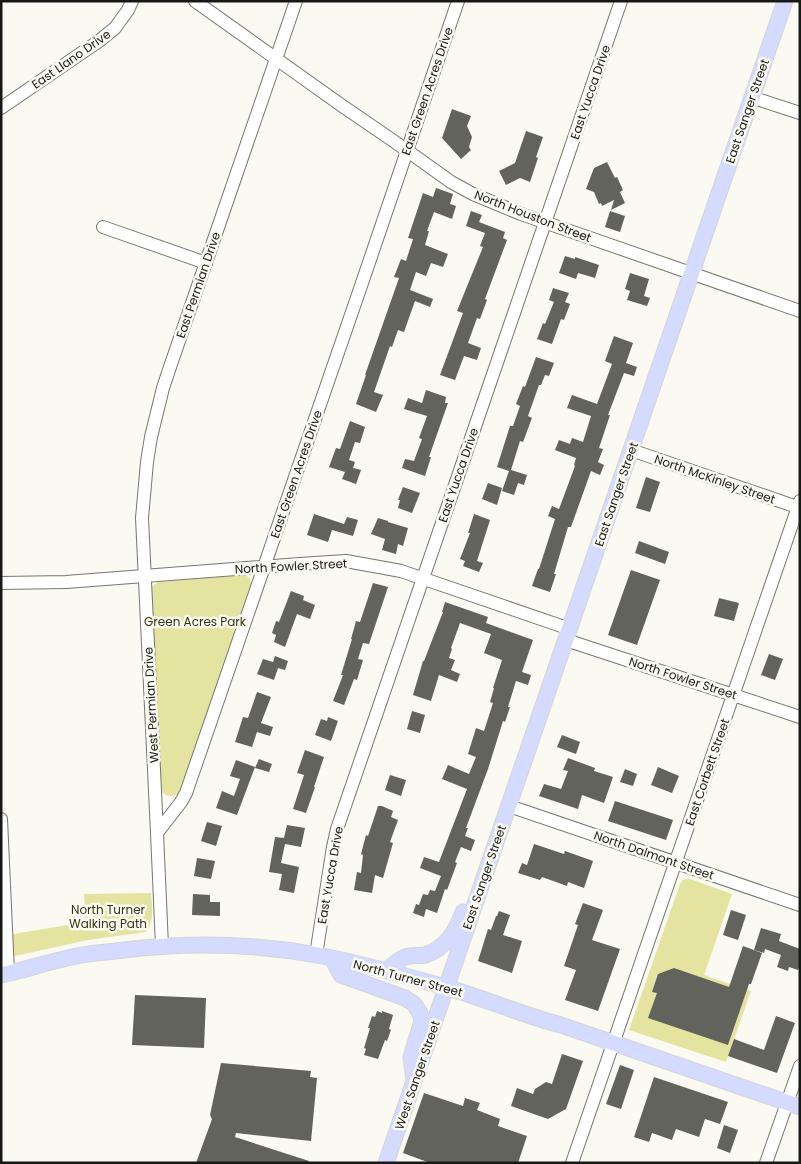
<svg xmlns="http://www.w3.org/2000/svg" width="801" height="1164" font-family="Poppins,sans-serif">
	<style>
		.green { fill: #e4e3a0 }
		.building { fill: #63635d }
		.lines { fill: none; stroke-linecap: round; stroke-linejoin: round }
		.minor-casing { stroke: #757670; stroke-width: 14 }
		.major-casing { stroke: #d5d5d5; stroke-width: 17 }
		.minor { stroke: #fff; stroke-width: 12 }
		.major { stroke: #d4dbfe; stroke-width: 15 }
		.labels { text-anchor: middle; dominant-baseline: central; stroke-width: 5; stroke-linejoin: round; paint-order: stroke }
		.street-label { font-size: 12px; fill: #181816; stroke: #fafaf3 }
		.park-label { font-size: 12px; fill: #363512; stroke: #fafaf3 }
	</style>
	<rect width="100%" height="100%" fill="#fafaf3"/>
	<g class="green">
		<path d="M242,575C248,575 251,579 251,584L180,790L177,795C169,797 164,796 160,789L151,591L153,586L158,582Z"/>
		<polygon points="686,879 690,879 732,894 704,975 751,991 726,1062 629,1030 680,884 683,880"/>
		<path d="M151,893C152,906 155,921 146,932L88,940L1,959V936L86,922L84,894Z"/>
	</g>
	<g class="building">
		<polygon points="452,109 471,116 467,126 472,137 469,147 471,150 461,159 442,138"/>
		<polygon points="526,131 543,137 536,157 538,158 530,182 520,178 506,185 499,171 515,163"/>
		<polygon points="607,162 615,178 617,177 623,190 620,192 625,203 611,210 614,200 602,206 601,203 599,204 594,192 586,189 594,168"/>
		<polygon points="436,188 453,194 450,204 456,206 452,219 434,212 427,231 429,231 425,245 448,254 443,267 431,263 426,276 416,272 410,290 433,299 430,307 415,301 404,332 398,330 392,347 390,346 374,392 383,395 376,412 356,404 366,375 365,375 399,278 394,277 401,259 406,261 413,239 408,238 423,193 433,197"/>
		<polygon points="471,211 482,215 479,222 505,232 503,238 507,240 485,299 487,300 480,319 477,318 468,343 481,348 477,360 464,356 455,380 440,375 463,313 457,311 483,247 480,246 485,233 466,226"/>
		<polygon points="610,211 625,216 620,232 605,227"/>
		<polygon points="565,256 575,259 575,257 599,265 595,278 578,273 576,279 559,273"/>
		<polygon points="630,273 649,279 644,296 650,298 647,306 627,300 630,291 625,289"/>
		<polygon points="553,288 569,293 565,302 570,304 564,320 561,319 552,344 537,339 543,323 545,324 554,302 549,300"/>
		<polygon points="614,336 633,343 626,363 637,367 634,376 624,373 608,415 610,415 599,448 603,449 598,462 604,465 600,475 591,471 571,527 568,527 554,574 556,574 550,592 532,586 538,569 539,569 555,519 548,516 552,506 559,509 575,466 574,465 576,458 555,450 559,440 570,444 572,438 583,442 591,416 567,408 572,395 597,404 612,364 605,361"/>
		<polygon points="536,357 554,363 549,376 545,375 541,385 539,385 528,416 532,418 523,442 520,441 511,470 527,475 524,485 518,483 514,495 502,491 509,471 497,467 510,426 513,426 520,406 516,404 523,386 525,387"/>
		<polygon points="426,390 446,397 445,403 448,403 429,457 431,457 425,476 402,468 405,459 414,461 422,439 419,438 427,416 404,409 408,398 422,403"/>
		<polygon points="350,421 365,427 360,443 355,442 349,460 355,462 353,468 361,470 356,484 342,479 345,472 329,467 336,448 340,449"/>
		<polygon points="646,477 660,482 650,512 636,508"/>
		<polygon points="488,483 502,488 497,505 482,499"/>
		<polygon points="403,487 420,493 412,513 398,508 400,500 398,500"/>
		<polygon points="314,514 344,524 347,517 358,520 353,536 332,530 328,542 307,535"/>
		<polygon points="474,514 490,520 477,561 483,563 479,572 463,566 465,561 460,559 470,533 468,533"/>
		<polygon points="378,518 388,521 388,522 408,528 403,546 398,544 396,554 382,550 385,539 371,534"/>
		<polygon points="639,541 669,552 665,564 635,553"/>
		<polygon points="631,570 660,580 637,645 608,635"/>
		<polygon points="373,583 388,587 369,644 363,643 358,659 363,660 357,680 354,679 344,705 333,701 343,675 341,675 352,639 351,639 356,621 360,622"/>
		<polygon points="291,591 304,596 303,600 315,605 310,619 297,614 285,647 274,642 276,635 272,633 276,621 279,622"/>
		<polygon points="719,598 739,603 734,621 714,616"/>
		<polygon points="445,602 488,617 486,623 533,640 522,672 531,675 528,685 516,681 508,707 510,707 505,722 503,721 488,769 466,828 468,828 465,836 475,840 471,851 461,847 455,862 457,863 447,890 445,889 437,913 426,909 424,917 413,913 416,904 419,905 423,894 428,895 430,890 435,891 441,876 420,868 424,857 439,862 467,789 442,779 448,765 469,774 476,757 468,754 476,728 484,731 493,703 490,702 494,688 493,688 502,660 484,653 491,634 460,623 451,648 452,649 449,658 455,660 451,670 460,674 457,682 439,675 431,701 413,695 423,661 424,661 443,612 442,612"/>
		<polygon points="769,654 783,659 775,680 761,675"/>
		<polygon points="275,656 288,661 285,670 278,668 274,680 257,674 263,659 273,662"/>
		<polygon points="257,692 271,697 261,723 273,727 270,736 257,732 252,747 235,742 243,717 248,718"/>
		<polygon points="412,711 425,715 420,733 407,729"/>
		<polygon points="328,717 338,721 331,741 315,735 321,719 327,721"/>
		<polygon points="562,735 580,742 576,754 557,747"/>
		<polygon points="305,750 324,757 314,787 315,787 306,813 293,809 304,775 297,773"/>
		<polygon points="568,758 595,768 594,771 613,777 604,803 582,795 578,809 539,796 544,784 561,789 568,771 563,770"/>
		<polygon points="259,759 272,764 269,772 255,768"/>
		<polygon points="236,760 255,767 237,815 216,808 222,791 234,796 240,779 230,776"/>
		<polygon points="658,767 679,776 672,793 651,785"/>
		<polygon points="625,769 637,774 633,786 620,782"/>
		<polygon points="390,775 406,780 401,796 385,790"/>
		<polygon points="615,801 673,820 666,840 608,821"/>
		<polygon points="378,806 382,806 393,811 391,817 398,820 390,842 393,843 383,878 375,875 372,893 354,890 357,872 361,873 363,855 361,854 366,835 368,836"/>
		<polygon points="207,822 222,826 216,846 201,841"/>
		<polygon points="287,825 305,828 301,847 285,844 281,863 299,867 294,893 279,890 282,874 269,872 275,837 284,838"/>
		<polygon points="534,844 564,854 565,851 593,861 584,888 568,882 567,886 542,877 540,880 518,873 522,863 527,865"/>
		<polygon points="197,858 215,861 211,879 194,876"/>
		<polygon points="193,894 210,895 210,902 220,902 220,916 192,915"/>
		<polygon points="583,903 603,910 592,940 620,949 598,1011 565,1000 576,970 564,966 578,925 575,924"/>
		<polygon points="731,910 746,915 738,940 723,935"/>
		<polygon points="499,911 510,915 503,935 522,941 512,973 478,961 488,929 491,930 496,916 497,916"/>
		<polygon points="761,928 781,934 779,941 800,949 800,964 798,970 789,967 788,971 777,967 781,955 765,949 764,953 754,950"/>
		<polygon points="743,946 762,953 751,984 749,984 728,1045 648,1018 657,993 652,992 658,974 674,968 729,987"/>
		<polygon points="135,995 206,998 204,1048 132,1045"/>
		<polygon points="377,1011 382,1013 382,1011 393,1015 389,1029 391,1030 387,1041 385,1040 378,1059 364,1055 366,1049 364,1048 370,1028 368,1028 372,1016 375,1017"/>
		<polygon points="776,1016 795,1023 777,1073 728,1056 734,1039 764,1050"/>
		<polygon points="562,1054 583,1061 566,1109 548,1119 511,1106 517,1088 533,1094 535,1089 546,1082 552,1084"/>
		<polygon points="221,1063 311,1071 310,1077 317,1078 311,1141 236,1133 235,1137 309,1161 308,1163 196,1163 212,1119 210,1115"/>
		<polygon points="620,1065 634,1070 621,1109 606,1104"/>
		<polygon points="654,1077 728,1102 720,1124 705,1119 699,1137 676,1129 672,1140 652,1133 649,1142 634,1137"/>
		<polygon points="424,1093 463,1106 465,1098 480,1103 477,1110 500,1119 498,1126 527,1136 518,1163 430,1163 403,1153"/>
		<polygon points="724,1125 738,1130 730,1153 717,1148"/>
	</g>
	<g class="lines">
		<g class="minor-casing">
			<g id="minor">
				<polyline points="195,1 341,105 395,142 451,182 473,194 521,214 800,311"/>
				<polyline points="751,97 800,113"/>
				<polyline points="1,108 99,41 115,28 128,10 132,1"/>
				<polyline points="103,227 206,263"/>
				<polyline points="631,450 800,508"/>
				<polyline points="1,583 66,582 300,564 346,561 401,571 570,629"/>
				<polyline points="566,640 800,717"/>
				<polyline points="509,806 800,905"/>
				<polyline points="1,819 8,973"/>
				<polyline points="157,833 142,518 147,462 151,437 163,388 170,367 296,1"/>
				<polyline points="162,946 157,833 181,802 186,793 362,283 458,1"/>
				<polyline points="316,955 333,847 337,829 621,1"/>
				<polyline points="572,1163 800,501"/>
				<polyline points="766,1163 800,1066"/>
			</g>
		</g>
		<g class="major-casing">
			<g id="major">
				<polyline points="332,958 341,975 405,998 414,1004 420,1013 422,1021 411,1057 414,1080"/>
				<path d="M386,971C391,967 398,960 405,957C411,955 418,956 425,955C445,949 457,930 463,912"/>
				<path d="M1,975C28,969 55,960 82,955C93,953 105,952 116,951C183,942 251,943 317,955C360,963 403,975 445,987C484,998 522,1015 561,1025L800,1107"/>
				<polyline points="386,1163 785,1"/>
			</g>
		</g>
		<use href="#minor" class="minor"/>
		<use href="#major" class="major"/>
	</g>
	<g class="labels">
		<g class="street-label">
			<text transform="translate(71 59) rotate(-35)">East Llano Drive</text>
			<text transform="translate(427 91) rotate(-71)">East Green Acres Drive</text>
			<text transform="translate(590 92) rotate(-71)">East Yucca Drive</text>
			<text transform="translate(747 111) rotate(-71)">East Sanger Street</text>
			<text transform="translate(533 216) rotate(21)">North Houston Street</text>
			<text transform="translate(198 285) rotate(-71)">East Permian Drive</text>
			<text transform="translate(296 474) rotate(-71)">East Green Acres Drive</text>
			<text transform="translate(458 475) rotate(-71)">East Yucca Drive</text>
			<text transform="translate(715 479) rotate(19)">North McKinley Street</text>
			<text transform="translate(616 494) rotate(-71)">East Sanger Street</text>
			<text transform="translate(291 566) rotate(-3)">North Fowler Street</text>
			<text transform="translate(683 678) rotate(18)">North Fowler Street</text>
			<text transform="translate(151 705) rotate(-93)">West Permian Drive</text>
			<text transform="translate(707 772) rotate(-71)">East Corbett Street</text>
			<text transform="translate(654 855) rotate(19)">North Dalmont Street</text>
			<text transform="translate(330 875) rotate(-80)">East Yucca Drive</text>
			<text transform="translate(484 877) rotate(-71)">East Sanger Street</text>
			<text transform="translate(408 978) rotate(15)">North Turner Street</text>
			<text transform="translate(417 1075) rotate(-71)">West Sanger Street</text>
		</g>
		<g class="park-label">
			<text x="195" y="621">Green Acres Park</text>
			<text x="108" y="909">North Turner<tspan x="108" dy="14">Walking Path</tspan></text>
		</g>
	</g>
	<rect width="801" height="1164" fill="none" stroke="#181816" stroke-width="5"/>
</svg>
